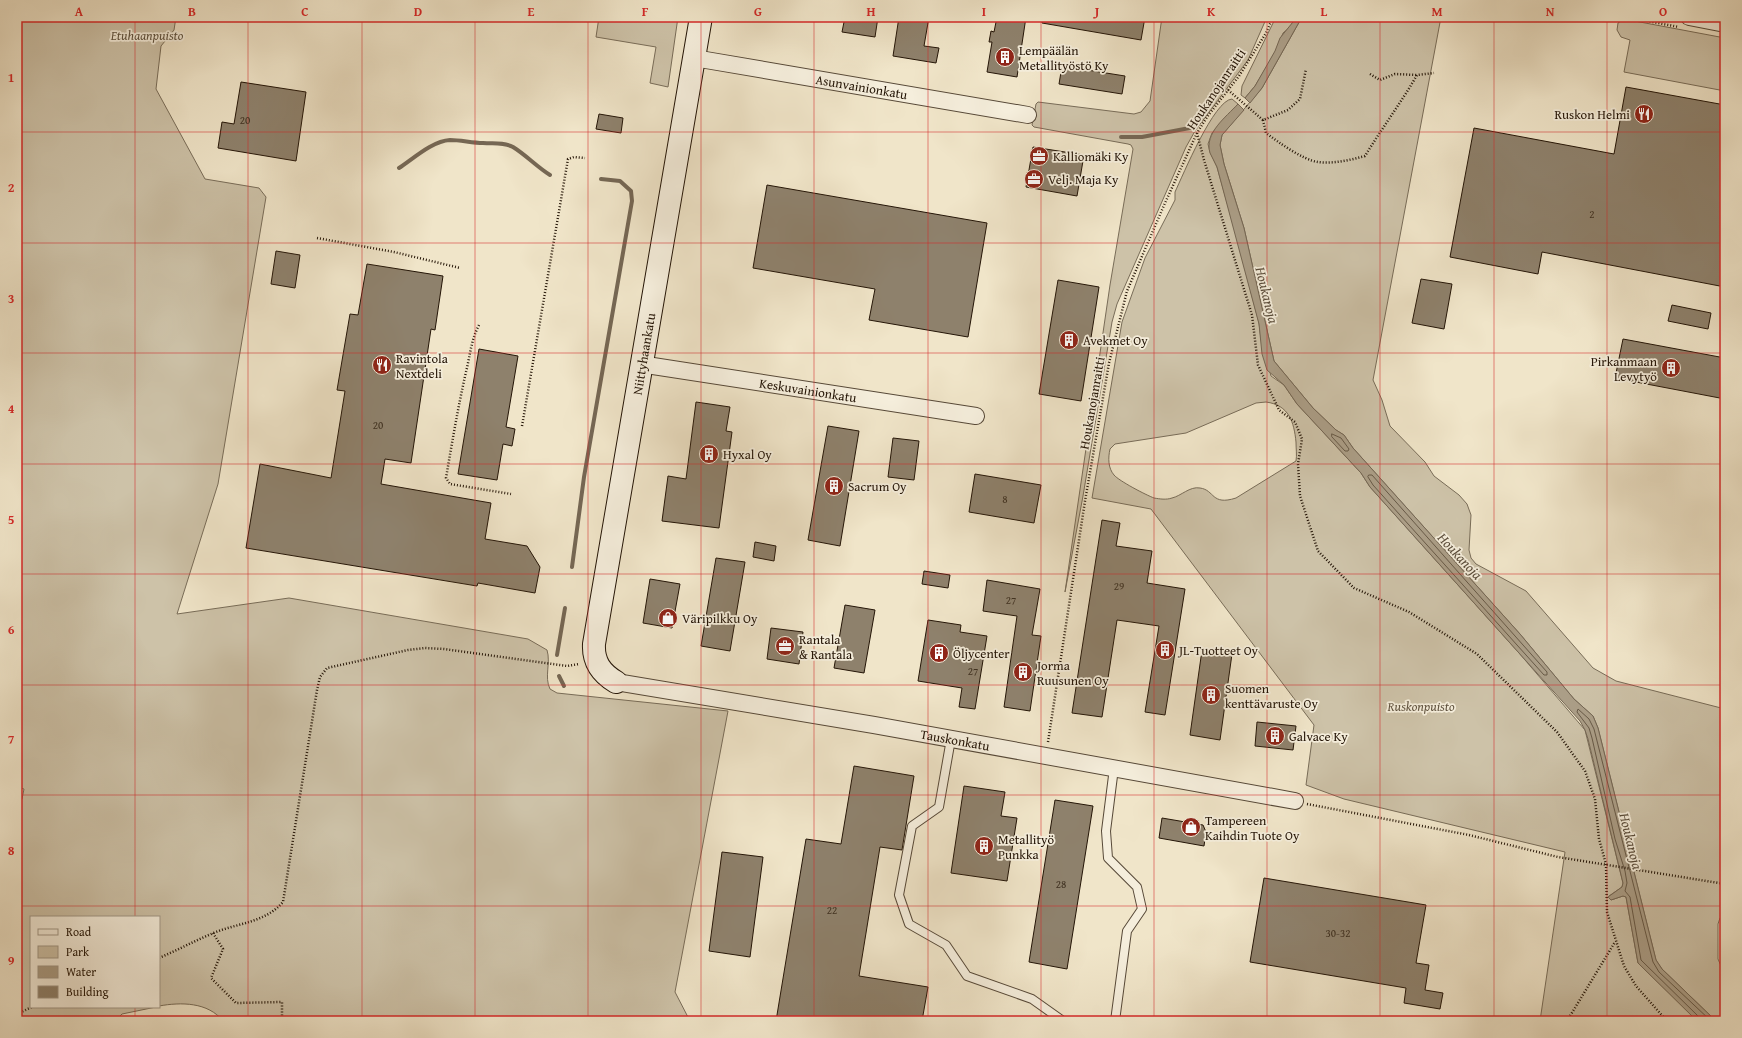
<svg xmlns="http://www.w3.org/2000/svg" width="1742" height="1038" font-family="'Gentium Book Plus',serif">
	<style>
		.green { fill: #cdc2a8; stroke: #786c58; fill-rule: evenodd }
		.water { fill: #ab9e87; stroke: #756754 }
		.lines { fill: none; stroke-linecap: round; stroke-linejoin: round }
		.shore { stroke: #685a47; stroke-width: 1 }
		.stream { stroke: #756754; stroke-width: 4 }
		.building { fill: #8e816c; stroke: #241507 }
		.lane-casing { stroke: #574938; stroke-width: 10 }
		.street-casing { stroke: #574938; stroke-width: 18 }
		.secondary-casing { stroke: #241507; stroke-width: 24 }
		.path { stroke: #241507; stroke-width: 2.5; stroke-dasharray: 1 2; stroke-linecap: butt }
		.lane { stroke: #f5eedc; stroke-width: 8 }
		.street { stroke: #f5eedc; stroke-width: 16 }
		.secondary { stroke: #f5eedc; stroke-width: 22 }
		.grid { fill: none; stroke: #d62828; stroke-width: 1; stroke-opacity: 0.55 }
		.labels { text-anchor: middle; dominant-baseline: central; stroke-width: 3.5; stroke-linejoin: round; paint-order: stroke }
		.number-label { font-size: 11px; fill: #3e3020 }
		.park-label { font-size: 13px; font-style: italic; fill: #5f523f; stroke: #f5eedc }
		.poi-label { font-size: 13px; fill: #241507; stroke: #f5eedc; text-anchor: start }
		.street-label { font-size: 13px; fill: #241507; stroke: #f5eedc }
		.water-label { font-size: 14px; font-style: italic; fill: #5a4c3a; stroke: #f5eedc }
		.neatline { fill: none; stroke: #d62828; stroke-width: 1.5 }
		.grid-label { font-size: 13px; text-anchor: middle; font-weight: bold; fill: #d62828 }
	</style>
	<rect width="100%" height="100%" fill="#f0e5c9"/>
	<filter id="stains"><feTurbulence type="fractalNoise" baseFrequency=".005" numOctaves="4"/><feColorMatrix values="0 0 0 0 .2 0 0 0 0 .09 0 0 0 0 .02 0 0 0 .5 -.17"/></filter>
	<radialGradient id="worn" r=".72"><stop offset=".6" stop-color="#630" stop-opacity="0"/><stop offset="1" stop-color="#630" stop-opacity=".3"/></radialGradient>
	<g class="green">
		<path d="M17,17H176L174,30L161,46L156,89L205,179L259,188L266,197L218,484L177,614L289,598L528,639L547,650C551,663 544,677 550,689L557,693L728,711L675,992L690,1021H223C208,1002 181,1002 159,1006V917H31V1007H156L122,1014L115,1021H17V805L22,799L24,789L17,787Z"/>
		<polygon points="599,17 678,17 668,87 650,83 656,47 596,37"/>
		<polygon points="1162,17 1267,17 1248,60 1195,131 1186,147 1117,304 1112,322 1083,496 1065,592 1110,285 1133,149 1131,145 1128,144 1034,127 1032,125 1036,104 1038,102 1134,114 1141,112 1150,101"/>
		<polygon points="1276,17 1297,17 1289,28 1283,33 1276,51 1255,86 1245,98 1241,95 1242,86"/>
		<polygon points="1302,17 1441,17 1373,380 1382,400 1390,426 1425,462 1434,476 1459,495 1467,504 1471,515 1469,550 1471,558 1476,564 1526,591 1593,668 1616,681 1725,709 1725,915 1720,918 1718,924 1718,959 1725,975 1725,1021 1716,1021 1662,969 1656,960 1598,728 1593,716 1574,699 1520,634 1353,448 1344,435 1336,430 1313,408 1274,361 1244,228 1224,164 1220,145 1222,135 1262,88"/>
		<polygon points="1624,19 1725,38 1725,91 1624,72 1630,40 1621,37 1617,30 1618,23"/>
		<path d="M1232,99L1238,104L1212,133L1208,144L1210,152L1217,167L1235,231L1259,323L1261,339L1271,376L1284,385L1297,404L1361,473L1370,487L1519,653L1585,730L1623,883L1622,887L1609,896L1611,900L1623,896L1626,897L1638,963L1698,1021H1540L1565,852L1344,799L1306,785L1314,725L1151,509L1092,498L1122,322L1145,258L1175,200V192C1183,175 1214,100 1232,99ZM1266,402C1289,405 1294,422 1296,442C1296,449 1297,455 1296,461L1236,498C1211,506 1215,490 1200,488C1190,486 1181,496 1172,498C1166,500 1160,499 1154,498C1146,495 1119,481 1114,475C1108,468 1108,458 1110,449L1115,444L1186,433L1256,403Z"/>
	</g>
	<g class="water">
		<polygon points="1297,17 1302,17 1262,88 1250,103 1245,98 1255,86 1275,51 1280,38"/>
		<path d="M1238,104L1244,110L1222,135L1220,145L1224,164L1244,228L1274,361L1313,408L1336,430L1344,435L1353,448L1520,634L1574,699L1593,716L1598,728L1656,960L1662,969L1716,1021H1698L1695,1019L1638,963L1626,897L1623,896L1611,900L1608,897L1622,887L1623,883L1588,739L1585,730L1580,721L1370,487L1361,473L1297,404L1284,385L1267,370L1262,354L1259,324L1217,167C1215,162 1212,158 1210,153C1204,133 1226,117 1238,104Z"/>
	</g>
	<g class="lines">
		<g class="shore">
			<polygon points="1332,434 1341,438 1349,449 1348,451 1345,451 1332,437"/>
			<polygon points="1369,475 1372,475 1547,672 1547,675 1544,675 1373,485 1368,477"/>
			<polyline points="1700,1021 1698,1016 1641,960 1630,897 1625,891 1627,883 1625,871 1615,839 1592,738 1589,728 1577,712 1578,709 1589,719 1594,729 1653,962 1659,972 1711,1021"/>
		</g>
		<g class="stream">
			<polyline points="1121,137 1142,137 1195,127"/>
			<path d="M399,168C413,159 432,141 450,140C461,140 472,143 483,143C493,144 504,142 513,147C526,155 537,167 550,175"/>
			<polyline points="572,567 584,477 632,201 631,191 620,181 601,179"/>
			<polyline points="557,655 565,608"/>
			<polyline points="559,676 564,686"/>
		</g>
	</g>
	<g class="building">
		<polygon points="845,17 878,17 875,37 842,32"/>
		<polygon points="899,17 929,17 924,46 939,48 936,63 893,56"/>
		<polygon points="997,17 1026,17 1017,77 987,72 992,42 989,42 991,31 994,32"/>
		<polygon points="1042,17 1145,17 1141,40 1042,23"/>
		<polygon points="1062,66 1125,76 1122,94 1059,84"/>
		<polygon points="241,82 306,92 296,161 218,148 222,122 234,124"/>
		<polygon points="1626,87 1725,105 1725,153 1721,175 1725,176 1725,287 1542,252 1538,274 1450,257 1474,128 1614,154"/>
		<polygon points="599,114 623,118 621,133 596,129"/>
		<polygon points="1033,147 1084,155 1077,196 1026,187"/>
		<polygon points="767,185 987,223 968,337 869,320 875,289 753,268"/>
		<polygon points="276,251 300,255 295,288 271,284"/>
		<polygon points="367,264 443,276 435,330 431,329 411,463 385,459 381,484 491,503 485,539 527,546 540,567 535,593 478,583 477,586 246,548 260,464 331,478 345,391 337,390 350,314 358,315"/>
		<polygon points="1421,279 1452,284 1444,329 1412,323"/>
		<polygon points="1058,280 1099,287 1081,401 1039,394"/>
		<polygon points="1672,305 1711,313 1708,329 1668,321"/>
		<polygon points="1623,339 1725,358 1725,399 1615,378"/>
		<polygon points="479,349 518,356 506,427 515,429 512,446 503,444 497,480 458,474"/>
		<polygon points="696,402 730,407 726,431 732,432 719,528 662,521 668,476 686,479"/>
		<polygon points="828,426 859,431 840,546 808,540"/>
		<polygon points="893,438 919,441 914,480 888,477"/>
		<polygon points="975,474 1041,485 1034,523 969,512"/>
		<polygon points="1102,520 1120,523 1116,546 1152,551 1147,583 1185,589 1165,715 1145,712 1159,626 1117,620 1102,717 1072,713"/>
		<polygon points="755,542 776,546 774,561 753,557"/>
		<polygon points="716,558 745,562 730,651 701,646"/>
		<polygon points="924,571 950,575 948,588 922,584"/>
		<polygon points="650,579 680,584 672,628 643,623"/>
		<polygon points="987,580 1040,589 1032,635 1041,636 1030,711 1004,707 1017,616 983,611"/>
		<polygon points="845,605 875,610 864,673 834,668"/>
		<polygon points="928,620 961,625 960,632 987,636 975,709 959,707 962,688 918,681"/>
		<polygon points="771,628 803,632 799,664 767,659"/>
		<polygon points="1202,650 1232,654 1220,740 1190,735"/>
		<polygon points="1257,722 1296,726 1293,750 1255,746"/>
		<polygon points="854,766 914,776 902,850 880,847 859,976 928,987 922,1021 776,1021 806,839 841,844"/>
		<polygon points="964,786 1005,792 1001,816 1017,818 1007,881 951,873"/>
		<polygon points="1055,800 1093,806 1067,969 1029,962"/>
		<polygon points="1162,818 1203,825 1206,832 1204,846 1159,838"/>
		<polygon points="722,852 763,857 750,957 709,951"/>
		<polygon points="1264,878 1426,905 1416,963 1429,965 1425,990 1443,993 1440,1009 1404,1003 1406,988 1250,962"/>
	</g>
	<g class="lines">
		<g class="lane-casing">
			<g id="lane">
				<polyline points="951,739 939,807 912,826 899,895 909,924 946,945 967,976 1032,999 1063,1021"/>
				<polyline points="1114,768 1106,831 1108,858 1137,887 1142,909 1127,931 1115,1021"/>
			</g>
		</g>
		<g class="street-casing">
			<g id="street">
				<polyline points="1689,17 1725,24"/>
				<path id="s1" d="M694,58L1028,115"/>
				<path id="s2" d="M640,364L976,416"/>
				<path id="s3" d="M616,682L874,725L1295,801"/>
			</g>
		</g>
		<g class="secondary-casing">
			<g id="secondary">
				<path id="s4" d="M616,682C601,673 593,662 594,644L701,17"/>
			</g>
		</g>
		<g class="path">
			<polyline points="1626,17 1679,27"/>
			<polyline points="1370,74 1380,80 1395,74 1417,75"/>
			<polyline points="1228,90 1263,120 1288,110 1300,99 1306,69"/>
			<path d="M1263,120L1266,133C1278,142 1303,160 1318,162C1334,164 1350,160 1365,156C1382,128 1401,103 1417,75L1434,73"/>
			<polyline points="1197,133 1204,160 1252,315 1258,365 1279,410 1295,422 1302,439 1298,464 1300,496 1318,551 1354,588 1409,612 1477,654 1557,732 1585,771 1595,799 1599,839 1606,864 1607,912 1624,966 1636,986 1667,1021"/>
			<polyline points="317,238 394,252 460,268"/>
			<path d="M479,325C471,340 470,356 466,372C458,407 452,443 446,478L450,484L511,494"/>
			<polyline points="522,426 568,159 574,157 585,158"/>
			<polyline points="1048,742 1085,501 1109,363 1127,291 1165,203 1197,133 1207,117 1239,76 1266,33 1273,17"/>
			<polyline points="1307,804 1469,835 1558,857 1725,884"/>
			<polyline points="213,933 223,949 211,978 236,1003 282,1002 282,1021"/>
			<path d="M159,958C178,950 196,940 216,932C239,923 266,922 283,902L317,690L320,677L327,668L408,650L425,648L444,649L567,666L579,664"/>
			<polyline points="17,1014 32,1007"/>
			<polyline points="1567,1021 1615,942"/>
		</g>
		<use href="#lane" class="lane"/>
		<use href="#street" class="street"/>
		<use href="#secondary" class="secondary"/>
	</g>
	<path class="grid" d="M135,17V917M248,17V1021M362,17V1021M475,17V1021M588,17V1021M701,17V1021M814,17V1021M928,17V1021M1041,17V1021M1154,17V1021M1267,17V1021M1380,17V1021M1494,17V1021M1607,17V1021M17,132H1725M17,243H1725M17,353H1725M17,464H1725M17,574H1725M17,685H1725M17,795H1725M17,906H1725M135,1007V1021"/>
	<defs>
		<g id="building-disc" transform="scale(1)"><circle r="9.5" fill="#8f2418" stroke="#f5eedc"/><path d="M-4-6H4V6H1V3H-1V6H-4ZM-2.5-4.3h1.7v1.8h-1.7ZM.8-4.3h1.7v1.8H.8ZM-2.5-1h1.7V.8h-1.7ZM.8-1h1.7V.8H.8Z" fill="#fff"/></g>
		<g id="restaurant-disc" transform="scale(1)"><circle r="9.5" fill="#8f2418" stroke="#f5eedc"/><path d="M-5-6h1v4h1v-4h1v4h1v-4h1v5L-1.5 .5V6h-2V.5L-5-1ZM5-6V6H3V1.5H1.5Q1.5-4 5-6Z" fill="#fff"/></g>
		<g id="office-disc" transform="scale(1)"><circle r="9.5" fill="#8f2418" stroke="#f5eedc"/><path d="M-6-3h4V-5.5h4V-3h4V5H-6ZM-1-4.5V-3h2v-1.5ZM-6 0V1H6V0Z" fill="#fff"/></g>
		<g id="shop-disc" transform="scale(1)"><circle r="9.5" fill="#8f2418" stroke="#f5eedc"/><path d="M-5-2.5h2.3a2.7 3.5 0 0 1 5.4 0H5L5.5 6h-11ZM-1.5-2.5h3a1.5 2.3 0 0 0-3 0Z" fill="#fff"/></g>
	</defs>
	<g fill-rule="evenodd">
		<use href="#building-disc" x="1005" y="57"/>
		<use href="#restaurant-disc" x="1644" y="114"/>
		<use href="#office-disc" x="1039" y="156"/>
		<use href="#office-disc" x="1034" y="179"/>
		<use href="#building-disc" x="1069" y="340"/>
		<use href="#restaurant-disc" x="382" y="365"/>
		<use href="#building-disc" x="1671" y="368"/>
		<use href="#building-disc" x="709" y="454"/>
		<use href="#building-disc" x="834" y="486"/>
		<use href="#shop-disc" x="668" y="618"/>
		<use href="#office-disc" x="785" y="646"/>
		<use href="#building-disc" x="1165" y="650"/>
		<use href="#building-disc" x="939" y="653"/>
		<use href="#building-disc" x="1023" y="672"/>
		<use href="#building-disc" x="1211" y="695"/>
		<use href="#building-disc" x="1275" y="736"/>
		<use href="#shop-disc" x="1191" y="827"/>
		<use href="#building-disc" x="984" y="846"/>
	</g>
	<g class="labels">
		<g class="number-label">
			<text x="245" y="120">20</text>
			<text x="1592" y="214">2</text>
			<text x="378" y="425">20</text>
			<text x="1005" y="499">8</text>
			<text x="1119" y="586">29</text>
			<text x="1011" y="600">27</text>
			<text x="973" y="671">27</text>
			<text x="1061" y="884">28</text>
			<text x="832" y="910">22</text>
			<text x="1338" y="933">30-32</text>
		</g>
		<g class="park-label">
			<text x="147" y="35">Etuhaanpuisto</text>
			<text x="1421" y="706">Ruskonpuisto</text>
		</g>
		<g class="poi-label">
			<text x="1019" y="50">Lempäälän<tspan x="1019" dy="15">Metallityöstö Ky</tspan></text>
			<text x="1630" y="114" text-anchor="end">Ruskon Helmi</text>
			<text x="1053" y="156">Kalliomäki Ky</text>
			<text x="1048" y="179">Velj. Maja Ky</text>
			<text x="1083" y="340">Avekmet Oy</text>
			<text x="396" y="358">Ravintola<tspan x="396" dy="15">Nextdeli</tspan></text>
			<text x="1657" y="361" text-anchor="end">Pirkanmaan<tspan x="1657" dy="15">Levytyö</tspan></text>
			<text x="723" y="454">Hyxal Oy</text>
			<text x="848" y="486">Sacrum Oy</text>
			<text x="682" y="618">Väripilkku Oy</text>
			<text x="799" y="639">Rantala<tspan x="799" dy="15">&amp; Rantala</tspan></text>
			<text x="1179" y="650">JL-Tuotteet Oy</text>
			<text x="953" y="653">Öljycenter</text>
			<text x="1037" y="665">Jorma<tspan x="1037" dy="15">Ruusunen Oy</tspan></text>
			<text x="1225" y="688">Suomen<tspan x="1225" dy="15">kenttävaruste Oy</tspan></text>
			<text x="1289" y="736">Galvace Ky</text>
			<text x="1205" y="820">Tampereen<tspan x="1205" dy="15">Kaihdin Tuote Oy</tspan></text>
			<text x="998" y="839">Metallityö<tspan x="998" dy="15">Punkka</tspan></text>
		</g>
		<g class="street-label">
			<text stroke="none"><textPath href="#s1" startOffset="170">Asunvainionkatu</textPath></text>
			<text transform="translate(1216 89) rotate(-56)">Houkanojanraitti</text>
			<text stroke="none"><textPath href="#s4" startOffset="341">Niittyhaankatu</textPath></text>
			<text stroke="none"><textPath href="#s2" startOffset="170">Keskuvainionkatu</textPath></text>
			<text transform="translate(1092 403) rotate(-80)">Houkanojanraitti</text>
			<text stroke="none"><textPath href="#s3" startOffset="344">Tauskonkatu</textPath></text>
		</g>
		<g class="water-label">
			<text transform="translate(1267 295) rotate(76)">Houkanoja</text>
			<text transform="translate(1460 556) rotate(47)">Houkanoja</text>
			<text transform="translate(1631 841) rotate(76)">Houkanoja</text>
		</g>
	</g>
	<rect width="1742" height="1038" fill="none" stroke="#f0e5c9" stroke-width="44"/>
	<rect x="30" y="916" width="130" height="92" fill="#f5eedc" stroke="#a19787"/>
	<rect x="38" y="929" width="20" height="6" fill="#f5eedc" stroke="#a19787"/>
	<text x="66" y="936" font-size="12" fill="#241507">Road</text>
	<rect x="38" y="946" width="20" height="12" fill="#cdc2a8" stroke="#a19787"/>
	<text x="66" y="956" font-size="12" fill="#241507">Park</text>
	<rect x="38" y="966" width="20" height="12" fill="#ab9e87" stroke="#a19787"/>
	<text x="66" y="976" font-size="12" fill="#241507">Water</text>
	<rect x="38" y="986" width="20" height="12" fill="#8e816c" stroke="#a19787"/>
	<text x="66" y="996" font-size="12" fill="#241507">Building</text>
	<rect x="22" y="22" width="1698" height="994" class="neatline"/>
	<g class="grid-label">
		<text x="79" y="16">A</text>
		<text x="192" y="16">B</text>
		<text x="305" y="16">C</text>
		<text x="418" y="16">D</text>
		<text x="531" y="16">E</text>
		<text x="645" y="16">F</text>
		<text x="758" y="16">G</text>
		<text x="871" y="16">H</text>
		<text x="984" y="16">I</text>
		<text x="1097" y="16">J</text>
		<text x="1211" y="16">K</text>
		<text x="1324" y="16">L</text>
		<text x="1437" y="16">M</text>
		<text x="1550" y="16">N</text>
		<text x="1663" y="16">O</text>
		<text x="11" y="82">1</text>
		<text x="11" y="192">2</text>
		<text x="11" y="303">3</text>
		<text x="11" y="413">4</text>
		<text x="11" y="524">5</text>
		<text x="11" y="634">6</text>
		<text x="11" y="744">7</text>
		<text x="11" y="855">8</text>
		<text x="11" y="965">9</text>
	</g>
	<rect width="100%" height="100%" filter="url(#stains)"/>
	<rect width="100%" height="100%" fill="url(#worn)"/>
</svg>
